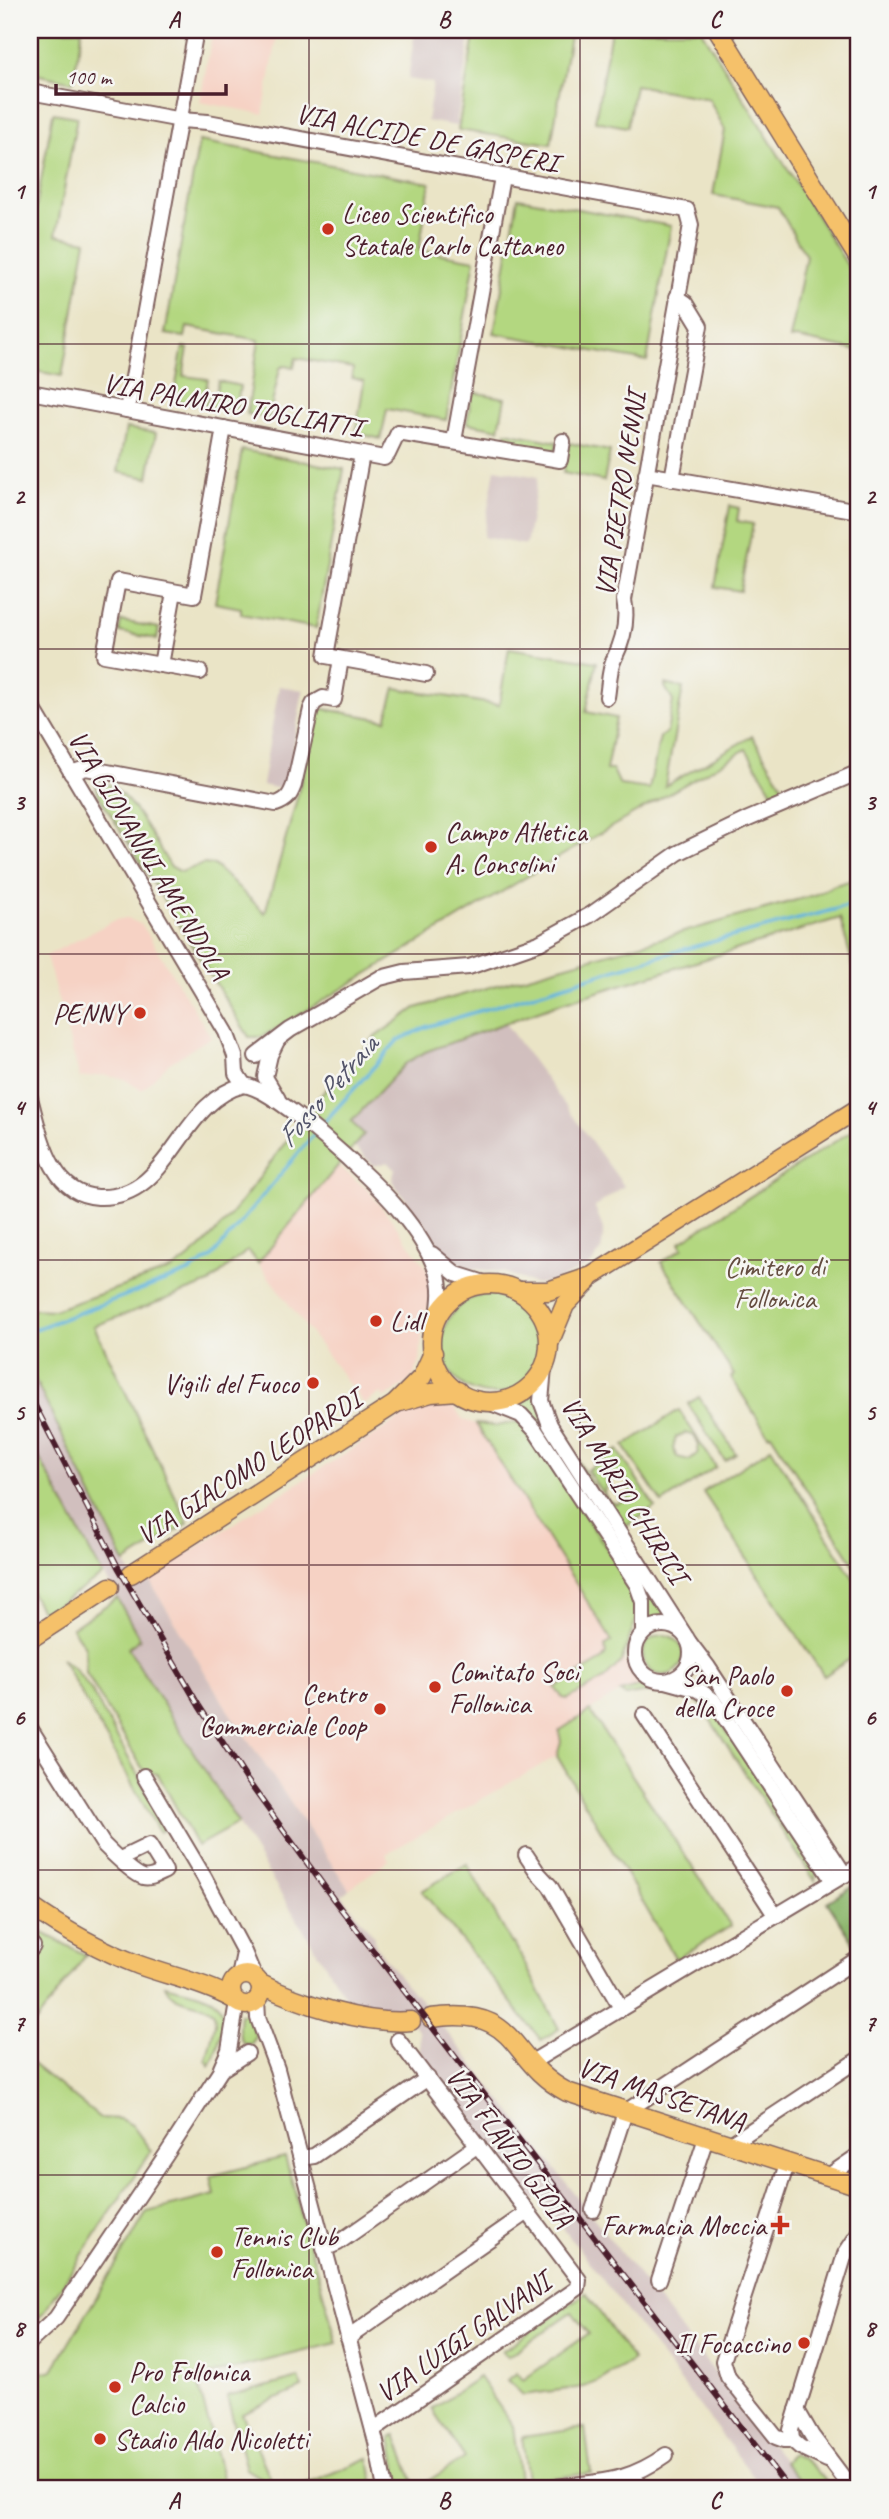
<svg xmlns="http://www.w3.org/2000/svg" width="889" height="2519" font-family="Caveat,sans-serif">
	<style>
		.built { fill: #f6d2c4 }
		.industrial { fill: #d1bfbe }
		.green { fill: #b3d780; stroke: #7e7b56; stroke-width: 2; fill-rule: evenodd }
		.forest { fill: #8eb86e; stroke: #6c6c4c; stroke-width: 2 }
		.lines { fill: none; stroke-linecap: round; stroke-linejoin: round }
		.stream { stroke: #61b3dd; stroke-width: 3.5 }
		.minor-casing { stroke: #826461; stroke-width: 18 }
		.major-casing { stroke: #826461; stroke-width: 21 }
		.minor { stroke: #fff; stroke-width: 14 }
		.major { stroke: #f5c16b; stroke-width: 18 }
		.rail-casing { stroke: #4a1f2b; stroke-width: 6 }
		.rail { stroke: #f6f6f2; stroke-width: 3.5; stroke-dasharray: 10; stroke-linecap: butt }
		.grid { fill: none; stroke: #4a1f2b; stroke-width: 2; stroke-opacity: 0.55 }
		.poi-dot { fill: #c8321e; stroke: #f6f6f2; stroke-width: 2.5 }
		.labels { text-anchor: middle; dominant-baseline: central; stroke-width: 5; stroke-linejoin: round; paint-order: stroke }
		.street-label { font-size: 28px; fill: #4a1f2b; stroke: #f6f6f2 }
		.poi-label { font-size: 28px; fill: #4a1f2b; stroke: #f6f6f2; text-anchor: start }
		.park-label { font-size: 28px; fill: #644d40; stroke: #f6f6f2 }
		.water-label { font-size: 30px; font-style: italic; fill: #525369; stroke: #f6f6f2 }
		.neatline { fill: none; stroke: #4a1f2b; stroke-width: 2.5 }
		.grid-label { font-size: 23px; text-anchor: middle; font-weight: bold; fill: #4a1f2b }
	</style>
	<rect width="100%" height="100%" fill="#f6f6f2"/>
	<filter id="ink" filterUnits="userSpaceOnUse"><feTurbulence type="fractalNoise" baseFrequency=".0143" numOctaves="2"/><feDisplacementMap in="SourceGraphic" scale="14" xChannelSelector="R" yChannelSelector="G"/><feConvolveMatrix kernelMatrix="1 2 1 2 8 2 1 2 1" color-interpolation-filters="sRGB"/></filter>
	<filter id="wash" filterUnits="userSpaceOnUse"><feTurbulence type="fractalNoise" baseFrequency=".00686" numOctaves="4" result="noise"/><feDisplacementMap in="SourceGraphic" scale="28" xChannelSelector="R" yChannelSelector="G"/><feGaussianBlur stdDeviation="1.57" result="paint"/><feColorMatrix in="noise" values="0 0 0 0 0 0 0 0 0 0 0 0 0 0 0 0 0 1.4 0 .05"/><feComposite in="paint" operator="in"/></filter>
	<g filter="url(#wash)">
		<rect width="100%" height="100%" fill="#eae4c6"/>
		<g class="built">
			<polygon points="213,30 278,32 263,114 200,102"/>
			<polygon points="127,918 142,925 211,1037 168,1064 142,1090 124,1079 114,1077 101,1075 80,1078 46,956 115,920"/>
			<polygon points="338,1166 367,1189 391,1219 426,1267 431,1282 431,1299 423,1323 420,1361 414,1375 407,1383 385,1398 381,1393 364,1404 258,1263"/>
			<polygon points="442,1405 455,1408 463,1420 476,1424 644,1692 626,1696 619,1692 559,1731 561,1742 557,1756 386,1854 389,1860 349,1889 229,1712 148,1578 409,1413 424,1406"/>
		</g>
		<g class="industrial">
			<polygon points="415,30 471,30 456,126 427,121 433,83 408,79"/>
			<polygon points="495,469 538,477 526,545 483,537"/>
			<polygon points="279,686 303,690 286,790 262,785"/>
			<polygon points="505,1023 624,1186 595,1207 603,1229 603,1237 601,1251 591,1264 556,1281 535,1284 503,1272 469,1268 450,1259 392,1181 395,1169 388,1162 374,1166 354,1146 364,1134 351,1123 405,1063 425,1051"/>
			<polygon points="30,1320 125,1564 138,1586 148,1578 229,1712 349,1889 342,1895 373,1935 376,1946 413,1994 415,1993 481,2074 806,2489 763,2489 539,2197 531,2202 420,2054 419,2031 404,2013 376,2013 352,2008 128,1647 140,1639 30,1441"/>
		</g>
		<g class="green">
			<polygon points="30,30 82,30 73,82 30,73"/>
			<polygon points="475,30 571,30 551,144 458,130"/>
			<polygon points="611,30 701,30 859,284 859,351 796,338 790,339 806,256 778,207 713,195 725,130 709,99 635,85 627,127 595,121"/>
			<polygon points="53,113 77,117 56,235 86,241 62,376 30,370 30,231 32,231"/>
			<polygon points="199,141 430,183 419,250 475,260 446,420 387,409 381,439 356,433 364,381 352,378 353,368 296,358 294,367 284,366 280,368 269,418 247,414 259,340 187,327 185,337 165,334"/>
			<polygon points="518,198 671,226 647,361 494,333"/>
			<polygon points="183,347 188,348 183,376 208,379 205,395 208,396 206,406 173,400"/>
			<polygon points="218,381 240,386 236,412 210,407 212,397 215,397"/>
			<polygon points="472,392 505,398 499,429 467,423"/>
			<polygon points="126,428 156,433 148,478 118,472"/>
			<polygon points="506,432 557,442 555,454 504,444"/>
			<polygon points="569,443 610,451 604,481 563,473"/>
			<polygon points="242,450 344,469 316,628 241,614 241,608 215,603"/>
			<polygon points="730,506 739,508 737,521 753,524 740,591 715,587"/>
			<polygon points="121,621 159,628 157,639 119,632"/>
			<path d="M509,648L597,662L586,712L616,718L606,770H613L620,785L649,789L660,737L667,732L673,701L665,687V684L683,688L665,786L752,736L787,793L776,798L746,749L561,856L276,1029L261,1037H249L99,796L95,782C123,777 156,844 170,866L181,872L203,864L214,865L265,913L296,802L318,708L386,720L395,688L499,705Z"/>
			<path d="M859,878V987L840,918L555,1005L425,1052L405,1064L351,1122L364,1134L258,1263L248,1250L209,1283L94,1326L188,1523L125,1563L30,1370V1309L54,1310L173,1269C219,1241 263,1171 296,1128L306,1111L375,1037L416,1008L814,895L835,885Z"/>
			<polygon points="859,1126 859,1572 771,1434 768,1435 731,1377 734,1375 661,1262 683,1248 680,1242"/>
			<circle cx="492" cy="1344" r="50"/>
			<polygon points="535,1389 671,1618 647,1621 648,1614 511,1404"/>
			<polygon points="699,1397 736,1454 725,1461 688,1404"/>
			<path d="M679,1410L716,1467L662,1503L624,1446ZM685,1433L694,1436L699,1445L697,1454L689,1460L677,1457L673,1449L676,1437Z"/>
			<polygon points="519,1422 523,1424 632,1586 636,1601 636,1620 621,1662 604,1679 568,1699 563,1698 555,1688 602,1660 606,1654 605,1646 612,1641 476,1424 495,1426"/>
			<polygon points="30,1441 103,1575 43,1614 30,1591"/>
			<polygon points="771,1448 859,1587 859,1653 824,1676 703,1492"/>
			<path d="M618,1450L655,1507L625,1527L587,1470ZM616,1477L626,1480L631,1489L628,1498L616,1504L608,1501L604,1493L607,1481Z"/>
			<polygon points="117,1598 140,1639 128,1648 238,1823 197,1846 158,1774 145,1771 141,1766 86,1673 85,1647 72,1628"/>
			<circle cx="663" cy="1655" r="20"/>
			<polygon points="61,1658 75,1669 91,1690 167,1828 159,1832"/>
			<path d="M642,1686L661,1689L680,1688L707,1701L817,1868L815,1881L700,1704C685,1690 645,1691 626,1696L620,1692Z"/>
			<polygon points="590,1711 731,1926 676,1959 557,1756 561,1742 559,1731"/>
			<polygon points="467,1864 512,1944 514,1943 559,2029 541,2040 422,1891"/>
			<polygon points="35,1929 86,1955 30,2030 30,1936"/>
			<path d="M165,1985C191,1993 231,1993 222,2029C218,2043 217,2053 210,2066L206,2060L215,2024L214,2013C201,1999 173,2006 165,1985Z"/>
			<path d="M240,2014H248L256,2037L251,2044H244C237,2035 239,2025 240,2014Z"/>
			<polygon points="30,2062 100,2118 120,2119 132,2125 151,2151 45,2311 30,2327"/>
			<polygon points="285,2157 337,2343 197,2378 225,2489 30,2489 30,2376 53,2370 147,2212 215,2195 211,2176"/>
			<polygon points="586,2293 633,2360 599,2381 584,2387 523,2395 507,2380 517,2373 523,2380 588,2334 572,2312 507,2357 502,2351"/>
			<polygon points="479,2377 513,2426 521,2488 518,2489 514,2484 508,2489 400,2489 391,2438 396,2435 416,2488 465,2458 432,2409"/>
			<polygon points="299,2378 302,2388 242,2414 271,2479 267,2482 246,2469 227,2397"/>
			<polygon points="585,2428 591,2473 528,2481 522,2437"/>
			<path d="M792,2454C810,2460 821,2475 832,2489H806L784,2462Z"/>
			<polygon points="369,2458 374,2489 293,2489"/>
		</g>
		<polygon class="forest" points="859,1882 859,1951 827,1902"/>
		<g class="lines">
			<g class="stream">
				<polyline points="319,1128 397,1041 426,1027 670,953 859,903"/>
				<polyline points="30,1331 189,1272 212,1257 314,1134"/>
			</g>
		</g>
	</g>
	<g filter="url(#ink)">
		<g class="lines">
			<g class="minor-casing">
				<g id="minor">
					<path d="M30,92L181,120L208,122L687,210L691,225L624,600C628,620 623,641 614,659C609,669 609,686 607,697"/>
					<polyline points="30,392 384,458 388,454 398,433 560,460 563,441"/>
					<polyline points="127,410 196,30"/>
					<polyline points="454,441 502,177"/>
					<polyline points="362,454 326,656 426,674"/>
					<polyline points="646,474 859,511"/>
					<polyline points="672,479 700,326 686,303 677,297"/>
					<polyline points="174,592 161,665 104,655 118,581 194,595 224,428"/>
					<polyline points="161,665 200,672"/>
					<path d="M30,703L226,1032L235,1056L236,1073L244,1085C277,1089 375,1181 398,1209C414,1228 429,1250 437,1273C442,1287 440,1302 438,1316"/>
					<path d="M71,773L86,768L276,804C287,800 290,796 294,785L311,709L314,703L323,698L334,700L341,659"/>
					<polyline points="277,1041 270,1055 265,1077 278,1099"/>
					<polyline points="256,1056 290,1030 380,978 404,972 469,967 539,943 590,915 678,853 746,820 859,772"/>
					<path d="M30,1098C40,1134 50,1195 98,1197C172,1200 177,1102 244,1085"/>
					<polyline points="432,1254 456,1274 488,1284"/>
					<polyline points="544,1368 541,1401 550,1425 684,1634"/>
					<polyline points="488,1402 521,1415 535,1430 637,1585 643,1602 643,1633"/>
					<circle cx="663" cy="1653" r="28"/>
					<polyline points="689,1642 708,1667 845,1875"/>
					<polyline points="666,1681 699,1690 713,1700 833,1881"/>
					<polyline points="644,1715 775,1915"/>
					<path d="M30,1728L103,1844C111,1852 133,1874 143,1877C151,1879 158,1874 165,1871L149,1845L120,1859"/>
					<polyline points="144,1776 204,1877 244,1952 255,1978"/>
					<polyline points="526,1855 538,1873 550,1886 621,2008"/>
					<polyline points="30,1943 33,1946 30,1950"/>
					<polyline points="239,1977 244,1953"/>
					<polyline points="257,2000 258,2018 277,2069 376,2442 385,2489"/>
					<polyline points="532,2062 859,1866"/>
					<polyline points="221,2068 229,2050 237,2002"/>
					<polyline points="729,2145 859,2059"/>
					<polyline points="301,2158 314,2156 428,2078"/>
					<polyline points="787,2164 723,2361 728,2377 776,2437 784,2440 792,2440"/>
					<polyline points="827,2177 859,2155"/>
					<polyline points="593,2210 625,2112 859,1958"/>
					<polyline points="324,2249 338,2243 478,2145"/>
					<polyline points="659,2280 706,2138"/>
					<polyline points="348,2338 528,2212"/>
					<polyline points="30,2342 56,2318 166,2155 221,2070 247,2053"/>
					<polyline points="797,2410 812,2436 852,2489"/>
					<polyline points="373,2430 578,2288 579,2280 398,2040"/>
					<polyline points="792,2440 791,2430 845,2254 859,2233"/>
					<polyline points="792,2440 800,2447 827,2460"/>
					<polyline points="631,2476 645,2489"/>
					<path d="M543,2489C593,2480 621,2487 666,2455"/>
				</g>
			</g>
			<g class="major-casing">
				<g id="major">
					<polyline points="718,30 859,259"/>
					<circle cx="490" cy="1343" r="59"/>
					<polyline points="518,1291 548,1291 592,1276 859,1108"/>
					<polyline points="550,1341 565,1305 589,1280"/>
					<polyline points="400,1402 431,1393 458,1391"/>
					<polyline points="131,1574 395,1404 422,1377 433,1353"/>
					<polyline points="30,1639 110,1587"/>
					<path d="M30,1906C64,1930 100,1950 139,1965C172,1977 205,1983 235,2000"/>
					<circle cx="246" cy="1990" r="15"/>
					<path d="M259,1983C300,2004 366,2025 411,2021"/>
					<path d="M431,2018C522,2005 506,2060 567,2092L859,2186"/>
				</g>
			</g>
			<use href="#minor" class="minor"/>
			<use href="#major" class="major"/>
			<g class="rail-casing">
				<polyline id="rail" points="30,1396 118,1567 199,1706 247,1780 334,1900 789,2489"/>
			</g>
			<use href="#rail" class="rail"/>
		</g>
	</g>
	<path class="grid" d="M309,30V2489M580,30V2489M30,344H859M30,649H859M30,954H859M30,1260H859M30,1565H859M30,1870H859M30,2175H859"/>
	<g class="poi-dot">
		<circle cx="328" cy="229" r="7"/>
		<circle cx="431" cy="847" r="7"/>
		<circle cx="140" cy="1013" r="7"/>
		<circle cx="376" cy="1321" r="7"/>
		<circle cx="313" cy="1383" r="7"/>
		<circle cx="435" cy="1687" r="7"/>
		<circle cx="787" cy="1691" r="7"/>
		<circle cx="380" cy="1709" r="7"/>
		<path d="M776.5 2214.5h7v7h7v7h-7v7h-7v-7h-7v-7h7z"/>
		<circle cx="217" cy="2252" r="7"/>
		<circle cx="804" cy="2343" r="7"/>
		<circle cx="115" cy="2387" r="7"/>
		<circle cx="100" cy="2439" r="7"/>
	</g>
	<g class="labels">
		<g class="street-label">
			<text transform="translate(427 138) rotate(11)">VIA ALCIDE DE GASPERI</text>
			<text transform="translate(233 405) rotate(10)">VIA PALMIRO TOGLIATTI</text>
			<text transform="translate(620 494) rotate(-81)">VIA PIETRO NENNI</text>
			<text transform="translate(149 855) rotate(59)">VIA GIOVANNI AMENDOLA</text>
			<text transform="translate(249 1467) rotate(-33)">VIA GIACOMO LEOPARDI</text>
			<text transform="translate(625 1490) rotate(58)">VIA MARIO CHIRICI</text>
			<text transform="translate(662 2094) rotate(19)">VIA MASSETANA</text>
			<text transform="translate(510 2147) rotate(53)">VIA FLAVIO GIOIA</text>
			<text transform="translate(463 2337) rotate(-35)">VIA LUIGI GALVANI</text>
		</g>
		<g class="poi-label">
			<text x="342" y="213">Liceo Scientifico<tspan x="342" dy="32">Statale Carlo Cattaneo</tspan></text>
			<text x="445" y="831">Campo Atletica<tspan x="445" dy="32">A. Consolini</tspan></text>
			<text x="126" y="1013" text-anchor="end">PENNY</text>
			<text x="390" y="1321">Lidl</text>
			<text x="299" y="1383" text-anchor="end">Vigili del Fuoco</text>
			<text x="449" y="1671">Comitato Soci<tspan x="449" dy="32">Follonica</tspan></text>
			<text x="773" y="1675" text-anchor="end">San Paolo<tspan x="773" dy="32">della Croce</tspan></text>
			<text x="366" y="1693" text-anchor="end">Centro<tspan x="366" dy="32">Commerciale Coop</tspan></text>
			<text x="766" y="2225" text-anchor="end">Farmacia Moccia</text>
			<text x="231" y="2236">Tennis Club<tspan x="231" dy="32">Follonica</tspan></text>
			<text x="790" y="2343" text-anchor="end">Il Focaccino</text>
			<text x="129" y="2371">Pro Follonica<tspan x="129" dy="32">Calcio</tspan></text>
			<text x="114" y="2439">Stadio Aldo Nicoletti</text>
		</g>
		<g class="park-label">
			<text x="775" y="1266">Cimitero di<tspan x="775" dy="32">Follonica</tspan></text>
		</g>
		<g class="water-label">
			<text transform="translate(327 1091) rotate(-49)">Fosso Petraia</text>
		</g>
	</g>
	<rect width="889" height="2519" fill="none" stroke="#f6f6f2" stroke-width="77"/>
	<path d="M56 84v10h170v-10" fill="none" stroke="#4a1f2b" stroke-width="3.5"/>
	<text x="66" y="84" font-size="21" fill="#4a1f2b" stroke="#f6f6f2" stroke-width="5" paint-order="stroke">100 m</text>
	<rect x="38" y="38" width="812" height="2442" class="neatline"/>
	<g class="grid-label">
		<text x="174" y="27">A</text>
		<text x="444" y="27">B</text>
		<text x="715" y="27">C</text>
		<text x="19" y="199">1</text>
		<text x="870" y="199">1</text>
		<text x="19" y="504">2</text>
		<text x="870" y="504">2</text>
		<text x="19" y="810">3</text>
		<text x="870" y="810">3</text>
		<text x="19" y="1115">4</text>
		<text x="870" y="1115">4</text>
		<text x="19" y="1420">5</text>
		<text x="870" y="1420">5</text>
		<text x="19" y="1725">6</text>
		<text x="870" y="1725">6</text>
		<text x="19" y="2031">7</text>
		<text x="870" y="2031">7</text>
		<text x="19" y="2336">8</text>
		<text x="870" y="2336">8</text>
		<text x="174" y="2508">A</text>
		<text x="444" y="2508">B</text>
		<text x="715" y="2508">C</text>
	</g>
</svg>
